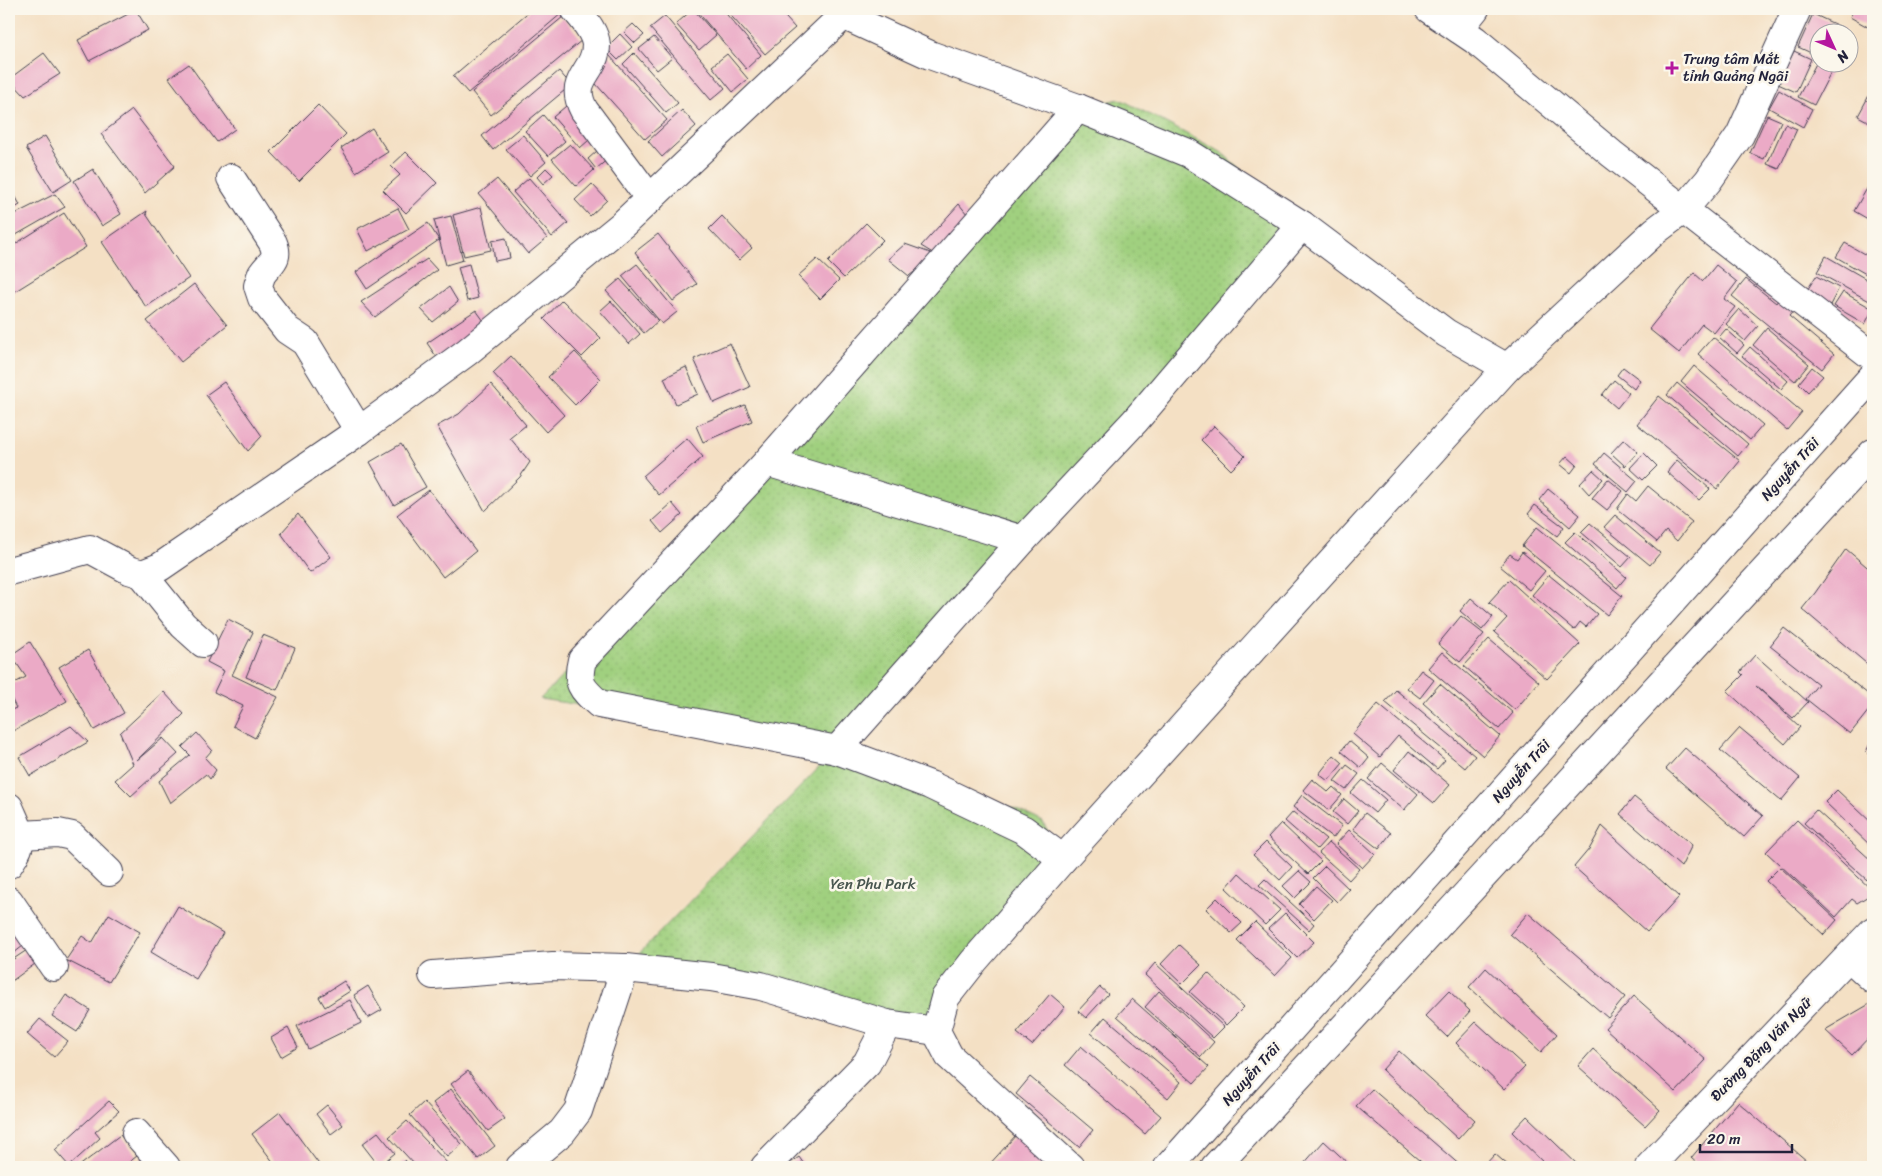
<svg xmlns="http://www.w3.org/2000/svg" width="1882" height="1176" font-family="Sriracha,sans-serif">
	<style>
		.park { fill: url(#park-dots); stroke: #61795d }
		.building { fill: #ebaac6 }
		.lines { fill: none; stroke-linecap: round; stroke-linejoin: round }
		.minor-casing { stroke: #423e50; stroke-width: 30 }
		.major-casing { stroke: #423e50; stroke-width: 30 }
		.minor { stroke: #fff; stroke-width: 28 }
		.major { stroke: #fff; stroke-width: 28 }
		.poi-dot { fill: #b5179e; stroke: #fbf7ec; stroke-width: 2 }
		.labels { text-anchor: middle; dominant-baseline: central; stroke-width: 5; stroke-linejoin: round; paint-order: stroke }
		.poi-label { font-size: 15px; fill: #22223b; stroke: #fbf7ec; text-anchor: start }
		.street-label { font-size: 15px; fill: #22223b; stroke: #fbf7ec }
		.park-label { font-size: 15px; fill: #48564f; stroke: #fbf7ec }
	</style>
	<defs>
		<pattern id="park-dots" width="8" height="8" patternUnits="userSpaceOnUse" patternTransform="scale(1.25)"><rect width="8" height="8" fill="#a0d07f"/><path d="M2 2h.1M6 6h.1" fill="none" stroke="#8ab26f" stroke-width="1.8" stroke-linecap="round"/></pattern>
	</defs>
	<rect width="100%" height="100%" fill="#fbf7ec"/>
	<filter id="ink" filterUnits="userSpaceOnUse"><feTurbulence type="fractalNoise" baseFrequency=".02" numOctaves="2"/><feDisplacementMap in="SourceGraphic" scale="10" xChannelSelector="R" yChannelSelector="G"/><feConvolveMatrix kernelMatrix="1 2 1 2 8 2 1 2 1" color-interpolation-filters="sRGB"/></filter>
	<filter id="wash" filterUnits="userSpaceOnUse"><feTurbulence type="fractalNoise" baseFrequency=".0096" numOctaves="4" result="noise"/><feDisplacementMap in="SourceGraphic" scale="20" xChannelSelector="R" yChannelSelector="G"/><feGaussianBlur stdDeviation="1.12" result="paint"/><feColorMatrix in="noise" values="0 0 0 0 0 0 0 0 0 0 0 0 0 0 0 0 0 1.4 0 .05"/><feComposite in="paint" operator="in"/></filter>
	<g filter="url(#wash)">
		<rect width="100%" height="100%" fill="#f4e0c4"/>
		<polygon class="park" points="1120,99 1221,152 1302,225 839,747 1018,810 1043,822 1063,859 936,1031 868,1005 778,977 625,968 836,750 753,731 540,699 607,631 1078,108"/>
		<g id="blocks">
			<g class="building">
				<polygon points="532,9 559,9 562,13 468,93 453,76"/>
				<polygon points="693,9 716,35 699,50 676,24"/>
				<polygon points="697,9 722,9 761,55 746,69 696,10"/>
				<polygon points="725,9 778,9 795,28 765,54"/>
				<polygon points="1854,9 1873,9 1873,30 1850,17"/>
				<polygon points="136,10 148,30 89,61 78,40"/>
				<polygon points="1813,14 1845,29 1843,32 1820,32 1820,57 1798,47"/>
				<polygon points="665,16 725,88 711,100 650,28"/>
				<polygon points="563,17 582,40 491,115 472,92"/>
				<polygon points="633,24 644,35 635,43 624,32"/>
				<polygon points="620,34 632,47 618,60 606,48"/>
				<polygon points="654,37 672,58 657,70 639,49"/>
				<polygon points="1794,51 1811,59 1796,92 1778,84"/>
				<polygon points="44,53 60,74 25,96 9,79"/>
				<polygon points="634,53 678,103 666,113 623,64"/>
				<polygon points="727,54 748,79 733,92 712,66"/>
				<polygon points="609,55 667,120 645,139 587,74"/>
				<polygon points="1818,60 1820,62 1833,68 1814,105 1798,97"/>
				<polygon points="189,64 235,129 217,142 169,78"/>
				<polygon points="559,71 571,85 493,150 482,136"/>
				<polygon points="1873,88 1873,124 1858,116"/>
				<polygon points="1779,90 1812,109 1803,127 1769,108"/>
				<polygon points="572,101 598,132 580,148 553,117"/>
				<polygon points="318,105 346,134 299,181 271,152"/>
				<polygon points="132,110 175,166 145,193 101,134"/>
				<polygon points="682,110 696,126 662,157 648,141"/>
				<polygon points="543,115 565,141 548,156 525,131"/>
				<polygon points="1767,115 1781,121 1764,159 1750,153"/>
				<polygon points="1785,124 1797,129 1779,169 1767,164"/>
				<polygon points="372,128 388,152 356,172 341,148"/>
				<polygon points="523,135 546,162 530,176 506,149"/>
				<polygon points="45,136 72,180 53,192 26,148"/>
				<polygon points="607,142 615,153 596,169 588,159"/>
				<polygon points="570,144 594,170 576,186 552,159"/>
				<polygon points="406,152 437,183 406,213 383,190 400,175 391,166"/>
				<polygon points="546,168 553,175 543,184 537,177"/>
				<polygon points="93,169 121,214 102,226 74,181"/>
				<polygon points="529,178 568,223 552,237 513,192"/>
				<polygon points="497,179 547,238 528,254 479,194"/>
				<polygon points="9,184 20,205 9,211"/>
				<polygon points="592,184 607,200 590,216 575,200"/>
				<polygon points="1869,185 1873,188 1873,222 1854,211"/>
				<polygon points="55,194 65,207 9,239 9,217"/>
				<polygon points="959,204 971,219 936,255 921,246"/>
				<polygon points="481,207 491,250 464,256 453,215"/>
				<polygon points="398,208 409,229 368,251 357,229"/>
				<polygon points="147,211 146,214 189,278 146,307 102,242"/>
				<polygon points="64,213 86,247 9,295 9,248"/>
				<polygon points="451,216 463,260 446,265 434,220"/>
				<polygon points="722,216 752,248 739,260 709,229"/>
				<polygon points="428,223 439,240 367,289 356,272"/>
				<polygon points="866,223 883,240 844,278 828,262"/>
				<polygon points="658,234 697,284 673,301 635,252"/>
				<polygon points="506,238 510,258 495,261 492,241"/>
				<polygon points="1845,243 1873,259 1873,278 1836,257"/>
				<polygon points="905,244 936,255 909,276 888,259"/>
				<polygon points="1826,256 1873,283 1873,303 1817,272"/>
				<polygon points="427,259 437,270 375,317 361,302"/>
				<polygon points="817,259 839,280 820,299 798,276"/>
				<polygon points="469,264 478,298 467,301 458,267"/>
				<polygon points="637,264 677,312 662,324 622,276"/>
				<polygon points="1716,265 1737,282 1724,299 1735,307 1714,333 1702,324 1679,353 1649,329 1694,273 1703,281"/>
				<polygon points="1816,276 1839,288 1830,305 1806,292"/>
				<polygon points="620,279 658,321 644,333 606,291"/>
				<polygon points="1746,279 1776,303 1781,296 1796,308 1789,316 1834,354 1822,369 1732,296"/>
				<polygon points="194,284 227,325 181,362 147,321"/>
				<polygon points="449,287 458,302 433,322 421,309"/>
				<polygon points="1843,292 1873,309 1865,324 1834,306"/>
				<polygon points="562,300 601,338 582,357 544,319"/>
				<polygon points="611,301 640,334 629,344 600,311"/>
				<polygon points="1739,309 1758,326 1745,341 1726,324"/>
				<polygon points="476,310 489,328 440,362 427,343"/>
				<polygon points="1767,328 1809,364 1795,381 1753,345"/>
				<polygon points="1726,329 1744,345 1737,353 1719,337"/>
				<polygon points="1713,337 1802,412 1787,430 1698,354"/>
				<polygon points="730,343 750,387 714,403 694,359"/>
				<polygon points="1750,347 1788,381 1781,389 1742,356"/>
				<polygon points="575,352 601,379 575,405 548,377"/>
				<polygon points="511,356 564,415 546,432 493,373"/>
				<polygon points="1694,366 1763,425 1750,440 1681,382"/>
				<polygon points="686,367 698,394 676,404 664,378"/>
				<polygon points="1623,367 1640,380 1634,389 1617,375"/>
				<polygon points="1812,367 1823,376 1808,392 1799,383"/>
				<polygon points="1614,380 1629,393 1617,408 1602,395"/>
				<polygon points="224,382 262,436 248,451 206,395"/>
				<polygon points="1677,383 1748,444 1738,456 1667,395"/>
				<polygon points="491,384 526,425 510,438 530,462 520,477 485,511 437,426 459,414"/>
				<polygon points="1659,396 1740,461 1717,489 1637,424"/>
				<polygon points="745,405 752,421 703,442 696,426"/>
				<polygon points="1214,426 1245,456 1231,470 1201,440"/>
				<polygon points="687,438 703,457 659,495 643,476"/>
				<polygon points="1624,439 1638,452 1625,466 1611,453"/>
				<polygon points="401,444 426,487 394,505 370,462"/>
				<polygon points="1604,453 1637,481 1628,492 1595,464"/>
				<polygon points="1644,453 1657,466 1643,480 1630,468"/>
				<polygon points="1567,456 1577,465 1571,473 1560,464"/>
				<polygon points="1677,460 1710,489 1699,500 1667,472"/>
				<polygon points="1593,470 1603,479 1589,494 1580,484"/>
				<polygon points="1608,479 1623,491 1607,510 1592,498"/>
				<polygon points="1648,486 1692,522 1677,541 1666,531 1657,542 1617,509 1628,494 1636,501"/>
				<polygon points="1548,489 1580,515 1570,527 1539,500"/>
				<polygon points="429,490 476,551 443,577 397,515"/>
				<polygon points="672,503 682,515 662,533 652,521"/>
				<polygon points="1535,505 1564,527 1557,536 1528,514"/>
				<polygon points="298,514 331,557 310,573 281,533"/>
				<polygon points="1615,515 1660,553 1650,565 1604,527"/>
				<polygon points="1590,523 1631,557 1622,567 1581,532"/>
				<polygon points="1537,527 1622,596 1607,615 1522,546"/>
				<polygon points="1575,532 1626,577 1617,588 1565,542"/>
				<polygon points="1846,549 1873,572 1873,669 1802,609 1815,593"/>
				<polygon points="1522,552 1545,571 1529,590 1500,566 1510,554 1517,559"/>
				<polygon points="1549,575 1597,614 1586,627 1580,622 1574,630 1532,595"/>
				<polygon points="1509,580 1580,644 1547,679 1494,632 1507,618 1489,602"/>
				<polygon points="1471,598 1493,617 1482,630 1460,611"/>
				<polygon points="1461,616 1484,634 1460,662 1438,644"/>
				<polygon points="228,619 253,632 232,675 278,697 255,738 233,726 243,706 214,692 224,671 207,662"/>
				<polygon points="1784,628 1873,698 1873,705 1850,734 1806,699 1818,684 1770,646"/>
				<polygon points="263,635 295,648 277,690 246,677"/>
				<polygon points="1489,639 1539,682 1515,710 1464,666"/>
				<polygon points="30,642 67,701 9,733 9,711 16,708 9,694 9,686 26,677 11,655"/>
				<polygon points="88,650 124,713 94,730 59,667"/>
				<polygon points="1442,652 1513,713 1499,729 1428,668"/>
				<polygon points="1755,655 1808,702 1793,718 1756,686 1800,727 1785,744 1727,691 1743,675 1740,672"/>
				<polygon points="1421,670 1434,680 1420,698 1407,688"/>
				<polygon points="1440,684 1500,736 1483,756 1423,703"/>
				<polygon points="1396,690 1475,756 1465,768 1385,702"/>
				<polygon points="164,692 184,714 137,760 163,738 178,754 131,796 115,780 133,764 120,733"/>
				<polygon points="1378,704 1445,760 1437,769 1398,736 1380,757 1353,734"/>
				<polygon points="71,726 88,742 30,776 19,757"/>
				<polygon points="1740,728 1800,778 1781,801 1720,750"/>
				<polygon points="197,733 212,750 205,758 216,770 210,779 206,774 170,803 159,781 190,755 182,747"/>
				<polygon points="1873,737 1873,759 1866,752"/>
				<polygon points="1349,741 1369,758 1361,768 1341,751"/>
				<polygon points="1685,748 1763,816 1744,837 1666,769"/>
				<polygon points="1409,751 1450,785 1434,803 1394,770"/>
				<polygon points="1334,755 1343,763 1328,781 1319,774"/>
				<polygon points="1382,763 1418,794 1404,810 1368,779"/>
				<polygon points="1347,765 1359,774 1346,790 1334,781"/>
				<polygon points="1312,779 1328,792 1333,787 1342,795 1329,810 1303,790"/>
				<polygon points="1363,780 1386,800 1375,813 1351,793"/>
				<polygon points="1837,790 1873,824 1873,848 1825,802"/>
				<polygon points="1302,795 1342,826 1333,838 1293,807"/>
				<polygon points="1634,797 1692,845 1681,867 1620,814"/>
				<polygon points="1344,799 1358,811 1347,824 1333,812"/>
				<polygon points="1816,810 1873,862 1873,867 1867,880 1804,823"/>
				<polygon points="1293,812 1326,839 1317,849 1285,821"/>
				<polygon points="1365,813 1391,833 1379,849 1353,829"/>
				<polygon points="1797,820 1873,891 1873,893 1857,903 1852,899 1836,917 1766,852"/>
				<polygon points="1281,823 1321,861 1308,874 1268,837"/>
				<polygon points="1602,826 1679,897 1647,932 1574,867 1590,848"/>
				<polygon points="1349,830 1375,854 1362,868 1336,844"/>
				<polygon points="1266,842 1292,867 1280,880 1253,855"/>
				<polygon points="1329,842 1359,869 1349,880 1319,853"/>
				<polygon points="1325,866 1349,889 1337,902 1313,878"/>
				<polygon points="1780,867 1837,920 1824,935 1766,881"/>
				<polygon points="1299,871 1311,882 1295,898 1283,886"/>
				<polygon points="1239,873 1280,910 1265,925 1226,888"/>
				<polygon points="1265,879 1314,924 1309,930 1259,885"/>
				<polygon points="1316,886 1332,900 1314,919 1299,904"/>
				<polygon points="1217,898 1242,923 1231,933 1206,909"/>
				<polygon points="178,906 223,933 196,979 151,952"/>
				<polygon points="1285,913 1314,942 1297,958 1268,929"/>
				<polygon points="1528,913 1625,997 1608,1018 1510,934"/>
				<polygon points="109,914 140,932 109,982 66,960 82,936 92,943"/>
				<polygon points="1255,922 1292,958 1275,976 1237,940"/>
				<polygon points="18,927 28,942 9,957 9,934"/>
				<polygon points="1179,945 1201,965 1182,984 1161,964"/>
				<polygon points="33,946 39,961 9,983 9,962"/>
				<polygon points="1155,963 1224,1027 1213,1038 1145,975"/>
				<polygon points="1486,968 1557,1034 1541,1052 1469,987"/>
				<polygon points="1208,973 1244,1007 1226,1025 1190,992"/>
				<polygon points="344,981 350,991 325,1007 319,997"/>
				<polygon points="368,986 382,1010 368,1018 354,995"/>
				<polygon points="1100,987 1108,994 1086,1018 1078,1011"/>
				<polygon points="1159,991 1214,1042 1201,1057 1145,1007"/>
				<polygon points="1449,991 1470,1011 1447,1037 1425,1016"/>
				<polygon points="1050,994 1065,1007 1032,1045 1017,1033"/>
				<polygon points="66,995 90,1010 77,1032 52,1016"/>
				<polygon points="1634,996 1706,1060 1676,1092 1605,1028"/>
				<polygon points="1132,999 1209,1067 1194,1083 1117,1016"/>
				<polygon points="350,1000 361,1023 308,1049 297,1026"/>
				<polygon points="1873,1002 1873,1033 1852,1055 1825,1030"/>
				<polygon points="1105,1017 1181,1082 1168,1098 1091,1033"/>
				<polygon points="40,1019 68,1041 54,1057 27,1034"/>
				<polygon points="1476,1022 1525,1067 1504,1089 1456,1043"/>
				<polygon points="288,1028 298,1047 281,1057 271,1038"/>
				<polygon points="1081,1046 1161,1116 1145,1134 1065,1065"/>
				<polygon points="1593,1049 1660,1110 1645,1126 1578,1066"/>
				<polygon points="1399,1051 1475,1120 1458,1139 1382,1070"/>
				<polygon points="468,1071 505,1119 488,1131 451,1084"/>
				<polygon points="1030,1077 1093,1130 1079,1147 1016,1094"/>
				<polygon points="451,1089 495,1146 478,1159 433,1103"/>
				<polygon points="1372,1089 1462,1167 1427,1167 1356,1106"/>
				<polygon points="109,1101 119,1111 95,1132 100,1138 69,1166 55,1150"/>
				<polygon points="424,1102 462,1144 447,1157 410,1115"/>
				<polygon points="1738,1102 1814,1167 1701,1167 1691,1158"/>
				<polygon points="327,1105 343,1125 331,1134 316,1114"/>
				<polygon points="280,1112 321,1167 277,1167 252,1134"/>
				<polygon points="1527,1116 1580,1167 1548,1167 1512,1132"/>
				<polygon points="407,1121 451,1167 417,1167 389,1137"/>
				<polygon points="378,1132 395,1153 379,1166 362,1144"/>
				<polygon points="1017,1134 1054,1167 987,1167"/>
				<polygon points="120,1135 137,1156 123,1167 78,1167"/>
				<polygon points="1324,1141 1352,1167 1301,1167"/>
				<polygon points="1495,1154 1510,1167 1483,1167"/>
				<polygon points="147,1155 152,1167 131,1167"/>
				<polygon points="799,1157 806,1167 785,1167"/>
				<polygon points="405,1160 411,1167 397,1167"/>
			</g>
		</g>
	</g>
	<g filter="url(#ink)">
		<use href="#blocks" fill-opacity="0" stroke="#423e50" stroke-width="1"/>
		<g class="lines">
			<g class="minor-casing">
				<g id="minor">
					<path d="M575,9C583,19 595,31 596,45C596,73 567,78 584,110L650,199"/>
					<polyline points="837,9 843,15 930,55 1078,108 1188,153 1302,225 1446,333 1507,368"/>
					<polyline points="1429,9 1475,40 1612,154 1873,357"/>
					<polyline points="1459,29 1475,9"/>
					<path d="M231,178L273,243C280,260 270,262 262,274C260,278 259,282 258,286L262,298L287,330L305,342L359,431"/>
					<polyline points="767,462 1023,540"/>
					<polyline points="9,571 90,549 129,570 142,574 160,567 359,431 467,352 623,224 850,9"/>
					<polyline points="142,574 183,625 203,643"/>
					<polyline points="837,750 1023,540 1135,421 1302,225"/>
					<path d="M9,807C20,833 27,839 9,864"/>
					<polyline points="21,835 58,833 72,836 109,872"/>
					<path d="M1063,859L1024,830L930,785L837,750L599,704C582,689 576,684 582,660L767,462L1078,108"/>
					<polyline points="9,901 54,967"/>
					<polyline points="1849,957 1873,979"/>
					<polyline points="433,975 553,966 625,968 711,977 761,986 887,1024 936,1031"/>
					<polyline points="136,1133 166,1167"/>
					<polyline points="520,1167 562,1132 578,1111 625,968"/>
					<polyline points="765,1167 867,1063 887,1024"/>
					<polyline points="1070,1167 949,1056 936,1031 945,998 974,961 1063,859 1507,368 1655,231 1683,210 1708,181 1740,135 1797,9"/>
					<polyline points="1649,1167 1873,931"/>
				</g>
			</g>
			<g class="major-casing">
				<g id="major">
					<polyline points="1168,1167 1873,376"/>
					<polyline points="1215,1167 1873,453"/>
				</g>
			</g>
			<use href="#minor" class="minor"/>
			<use href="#major" class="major"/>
		</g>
	</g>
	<path class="poi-dot" d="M1669.5 60.5h5v5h5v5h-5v5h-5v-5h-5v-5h5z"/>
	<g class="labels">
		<g class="poi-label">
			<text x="1683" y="59">Trung tâm Mắt<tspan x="1683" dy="17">tỉnh Quảng Ngãi</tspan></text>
		</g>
		<g class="street-label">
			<text transform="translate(1790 469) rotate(-48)">Nguyễn Trãi</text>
			<text transform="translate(1521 771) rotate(-48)">Nguyễn Trãi</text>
			<text transform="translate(1761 1049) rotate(-46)">Đường Đặng Văn Ngữ</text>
			<text transform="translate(1251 1074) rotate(-48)">Nguyễn Trãi</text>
		</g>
		<g class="park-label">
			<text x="873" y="884">Yen Phu Park</text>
		</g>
	</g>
	<rect width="1882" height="1176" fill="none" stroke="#fbf7ec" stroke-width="30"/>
	<g transform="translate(1834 48) rotate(134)"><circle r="24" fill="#fbf7ec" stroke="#a4a2a5"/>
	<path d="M0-4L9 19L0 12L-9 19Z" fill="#b5179e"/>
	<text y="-8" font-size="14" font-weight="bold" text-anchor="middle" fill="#22223b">N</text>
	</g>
	<path d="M1700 1144v8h92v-8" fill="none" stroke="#22223b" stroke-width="2.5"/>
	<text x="1707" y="1144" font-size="15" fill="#22223b" stroke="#fbf7ec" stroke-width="4" paint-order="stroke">20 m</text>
</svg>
